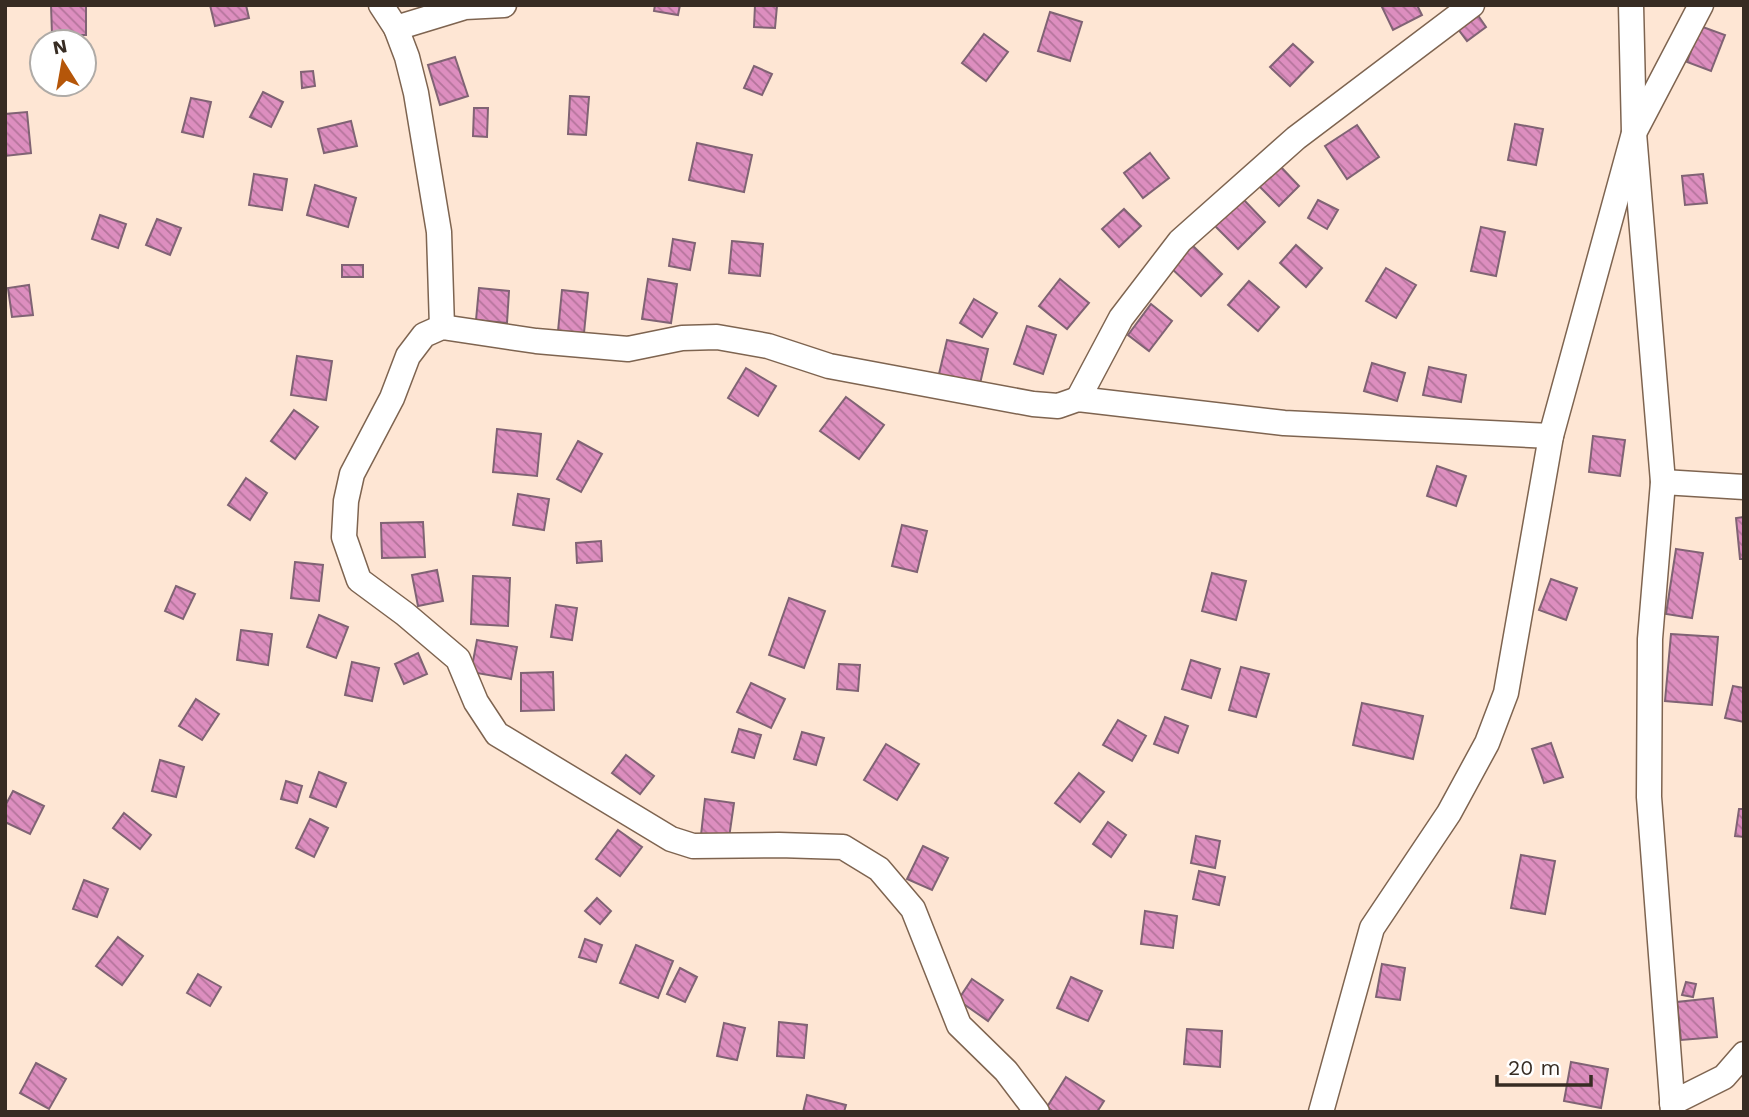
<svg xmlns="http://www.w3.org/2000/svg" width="1749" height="1117" font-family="'Work Sans',sans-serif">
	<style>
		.building { fill: url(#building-back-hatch); stroke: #806374; stroke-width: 2 }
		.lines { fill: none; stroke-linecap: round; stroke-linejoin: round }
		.minor-casing { stroke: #7e6450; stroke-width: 27 }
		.minor { stroke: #fff; stroke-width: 24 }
	</style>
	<defs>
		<pattern id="building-back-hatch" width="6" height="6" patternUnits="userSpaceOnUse" patternTransform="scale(1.75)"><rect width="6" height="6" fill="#dd8ebf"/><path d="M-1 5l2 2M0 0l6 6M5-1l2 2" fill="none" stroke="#b4749b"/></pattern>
	</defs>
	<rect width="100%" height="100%" fill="#fee6d4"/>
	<g class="building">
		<polygon points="51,5 86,5 86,35 52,35"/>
		<polygon points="210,5 246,5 249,18 215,26"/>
		<polygon points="655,5 680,5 678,15 654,11"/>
		<polygon points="755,5 777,6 775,28 754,27"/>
		<polygon points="1381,5 1417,5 1422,15 1393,30"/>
		<polygon points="1475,11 1486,27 1467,41 1455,25"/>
		<polygon points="1050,12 1082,22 1070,61 1038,51"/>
		<polygon points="1700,26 1725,35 1711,71 1687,62"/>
		<polygon points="984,34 1008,52 986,81 962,63"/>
		<polygon points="1293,44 1313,62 1290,86 1270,67"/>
		<polygon points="455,57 468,96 440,105 428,65"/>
		<polygon points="754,66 772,74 762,95 744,88"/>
		<polygon points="313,71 315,86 302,88 301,72"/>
		<polygon points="263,92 283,102 271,127 250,117"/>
		<polygon points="570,96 589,97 586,135 568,134"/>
		<polygon points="191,98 211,102 203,137 182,132"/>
		<polygon points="474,108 488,108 487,137 473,136"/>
		<polygon points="27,112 31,153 5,156 5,114"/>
		<polygon points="351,121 357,146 324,153 318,129"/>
		<polygon points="1515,124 1543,129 1536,165 1508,160"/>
		<polygon points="1357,125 1379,157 1347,179 1325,146"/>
		<polygon points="697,143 752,155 744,192 689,180"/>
		<polygon points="1150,153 1169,178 1143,198 1124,173"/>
		<polygon points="1280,166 1299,186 1279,206 1259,186"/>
		<polygon points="254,174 287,179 282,210 249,205"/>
		<polygon points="1703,174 1707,203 1685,205 1682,176"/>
		<polygon points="315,185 356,198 348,227 307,215"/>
		<polygon points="1243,199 1265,222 1238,249 1215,226"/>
		<polygon points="1318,200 1338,210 1327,229 1308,218"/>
		<polygon points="1124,209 1141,226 1119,247 1102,229"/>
		<polygon points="100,215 126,224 118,248 92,239"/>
		<polygon points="157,219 181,228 170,255 146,245"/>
		<polygon points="1481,227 1505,232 1496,276 1471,271"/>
		<polygon points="673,239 695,243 690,270 669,266"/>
		<polygon points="732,241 763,244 760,276 729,273"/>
		<polygon points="1192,245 1222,274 1201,296 1171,268"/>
		<polygon points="1296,245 1322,268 1306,287 1280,263"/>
		<rect x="342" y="265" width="21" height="12"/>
		<polygon points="1386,268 1416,285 1396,318 1366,301"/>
		<polygon points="648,279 677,284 671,323 642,319"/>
		<polygon points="1060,279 1089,303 1067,329 1039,306"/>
		<polygon points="1249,281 1279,307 1258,331 1228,305"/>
		<polygon points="29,285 33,315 12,317 8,288"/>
		<polygon points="479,288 509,291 507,323 476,320"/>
		<polygon points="562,290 588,293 584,333 558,331"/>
		<polygon points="974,299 997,313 982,337 960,323"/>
		<polygon points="1151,304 1172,321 1149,351 1128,335"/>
		<polygon points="1027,326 1056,335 1043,374 1014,364"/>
		<polygon points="947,340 988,349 979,388 938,378"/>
		<polygon points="297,356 332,361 326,400 291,395"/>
		<polygon points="1372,363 1405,373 1397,401 1364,391"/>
		<polygon points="1429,367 1466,375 1461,402 1423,395"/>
		<polygon points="746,368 776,386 758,416 728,398"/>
		<polygon points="846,397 884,425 859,459 820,431"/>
		<polygon points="294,410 318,427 295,459 271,441"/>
		<polygon points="497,429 541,434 537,476 493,472"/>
		<polygon points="1593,436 1625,440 1620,476 1589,472"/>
		<polygon points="578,441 602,454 581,492 557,479"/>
		<polygon points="1437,466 1466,476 1456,506 1427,496"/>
		<polygon points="246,478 267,493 250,520 228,505"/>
		<polygon points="518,494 549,499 544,530 513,525"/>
		<polygon points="1744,517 1744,559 1740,559 1736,518"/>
		<polygon points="423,522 425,557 382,558 381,523"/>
		<polygon points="902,525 927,531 917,572 892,566"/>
		<polygon points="601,541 602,561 577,563 576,543"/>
		<polygon points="1676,549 1703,553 1692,618 1666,614"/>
		<polygon points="295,562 323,565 319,601 291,598"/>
		<polygon points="437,570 443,601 418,606 412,575"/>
		<polygon points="1212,573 1246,581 1236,620 1202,611"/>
		<polygon points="473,576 510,578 508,626 471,624"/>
		<polygon points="1551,579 1577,588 1566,620 1539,610"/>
		<polygon points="176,586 195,594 183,619 165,611"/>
		<polygon points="789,598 825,611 804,668 769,655"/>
		<polygon points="556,605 577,608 572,640 551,637"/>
		<polygon points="319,615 348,627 336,658 307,647"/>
		<polygon points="241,630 272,634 268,665 237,660"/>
		<polygon points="1671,634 1718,637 1712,705 1665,701"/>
		<polygon points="477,640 517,647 511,679 471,672"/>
		<polygon points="418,653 427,674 404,684 395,664"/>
		<polygon points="1191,660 1220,669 1211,698 1182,689"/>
		<polygon points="352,662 379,668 372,701 345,695"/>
		<polygon points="839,664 860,665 858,691 837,689"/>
		<polygon points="1241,667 1269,674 1256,717 1229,710"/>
		<polygon points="553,672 554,710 521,711 521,673"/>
		<polygon points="751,683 785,699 771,728 737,712"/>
		<polygon points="1733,686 1744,688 1744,722 1725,718"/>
		<polygon points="196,699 219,714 202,740 179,726"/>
		<polygon points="1362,703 1423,716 1413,759 1353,745"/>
		<polygon points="1165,717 1188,726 1178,753 1154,744"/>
		<polygon points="1118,720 1146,736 1132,761 1103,745"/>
		<polygon points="739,729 761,735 754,758 732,752"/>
		<polygon points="802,732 824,738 816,765 794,759"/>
		<polygon points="1551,743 1563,777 1544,783 1532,749"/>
		<polygon points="886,744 919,764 897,800 864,780"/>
		<polygon points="626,755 654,776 640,794 612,773"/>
		<polygon points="160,760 184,767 176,797 152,791"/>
		<polygon points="319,772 346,783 336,807 310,797"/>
		<polygon points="1079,773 1104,792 1080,822 1055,803"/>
		<polygon points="286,781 302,786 297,803 281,799"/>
		<polygon points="13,791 44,806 30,834 5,822 5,806"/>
		<polygon points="705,799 734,803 729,838 701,835"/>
		<polygon points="1739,809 1744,809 1744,837 1735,836"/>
		<polygon points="124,813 151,835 140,849 113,828"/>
		<polygon points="310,819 328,828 314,857 296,848"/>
		<polygon points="1108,822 1126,835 1111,857 1093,844"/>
		<polygon points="618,830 642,847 620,876 596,859"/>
		<polygon points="1196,836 1220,841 1215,868 1191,863"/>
		<polygon points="923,846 948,858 932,890 907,879"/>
		<polygon points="1521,855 1555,861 1545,914 1511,908"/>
		<polygon points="1199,871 1225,877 1219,905 1193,899"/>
		<polygon points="84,880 108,889 97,917 73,909"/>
		<polygon points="597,898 611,911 600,924 585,911"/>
		<polygon points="1145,911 1177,916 1173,948 1141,944"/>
		<polygon points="118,937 143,956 122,985 96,966"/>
		<polygon points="585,939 602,945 596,962 579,957"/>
		<polygon points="636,945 673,961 658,998 620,983"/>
		<polygon points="1382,964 1405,968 1400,1000 1376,997"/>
		<polygon points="680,968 697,977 685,1002 667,994"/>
		<polygon points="198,974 221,987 210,1006 187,993"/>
		<polygon points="1071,977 1102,991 1088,1021 1057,1008"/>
		<polygon points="972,979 1003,1000 988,1021 958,1000"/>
		<polygon points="1686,982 1696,984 1693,997 1682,995"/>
		<polygon points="1713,998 1717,1037 1681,1040 1677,1002"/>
		<polygon points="779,1022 807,1025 804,1058 777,1056"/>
		<polygon points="724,1023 745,1028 737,1060 717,1056"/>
		<polygon points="1187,1029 1222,1031 1220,1067 1184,1064"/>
		<polygon points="1571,1062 1608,1069 1601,1108 1564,1101"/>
		<polygon points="36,1063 66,1079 49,1109 20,1093"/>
		<polygon points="1066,1077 1104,1101 1097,1112 1054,1112 1047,1107"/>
		<polygon points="807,1095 846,1105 844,1112 803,1112"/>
	</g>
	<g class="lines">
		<g class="minor-casing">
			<g id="minor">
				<polyline points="381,5 396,28 407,57 416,93 439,232 442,327"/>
				<polyline points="1631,5 1634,133 1663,482 1650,639 1649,797 1673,1112"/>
				<polyline points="396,28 465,7 504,5"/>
				<polyline points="1078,399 1121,318 1180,241 1296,138 1472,5"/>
				<polyline points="1663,482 1744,487"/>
				<polyline points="1672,1103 1724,1077 1744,1054"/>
				<polyline points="1037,1112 1006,1071 959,1025 913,909 879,869 843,847 779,845 693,846 671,839 497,734 476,702 458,659 405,614 359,580 344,537 346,501 352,474 392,398 408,356 424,335 442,327 536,341 628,349 682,338 717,337 768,346 829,366 1033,404 1058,406 1078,399 1284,423 1551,436"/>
				<polyline points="1321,1112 1372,928 1449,813 1487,743 1506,693 1551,436 1634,133 1701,5"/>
			</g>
		</g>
		<use href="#minor" class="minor"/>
	</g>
	<rect width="1749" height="1117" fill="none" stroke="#372c23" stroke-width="14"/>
	<g transform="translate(63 63) rotate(349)"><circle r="33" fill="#ffffff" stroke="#afaba7" stroke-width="2"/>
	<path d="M0-5L12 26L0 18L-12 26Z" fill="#b55609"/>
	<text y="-10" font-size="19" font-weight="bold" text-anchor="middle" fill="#372c23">N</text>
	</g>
	<path d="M1497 1075v10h94v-10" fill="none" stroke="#372c23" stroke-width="3.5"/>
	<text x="1508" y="1075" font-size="21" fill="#372c23" stroke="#ffffff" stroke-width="5" paint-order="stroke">20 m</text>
</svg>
